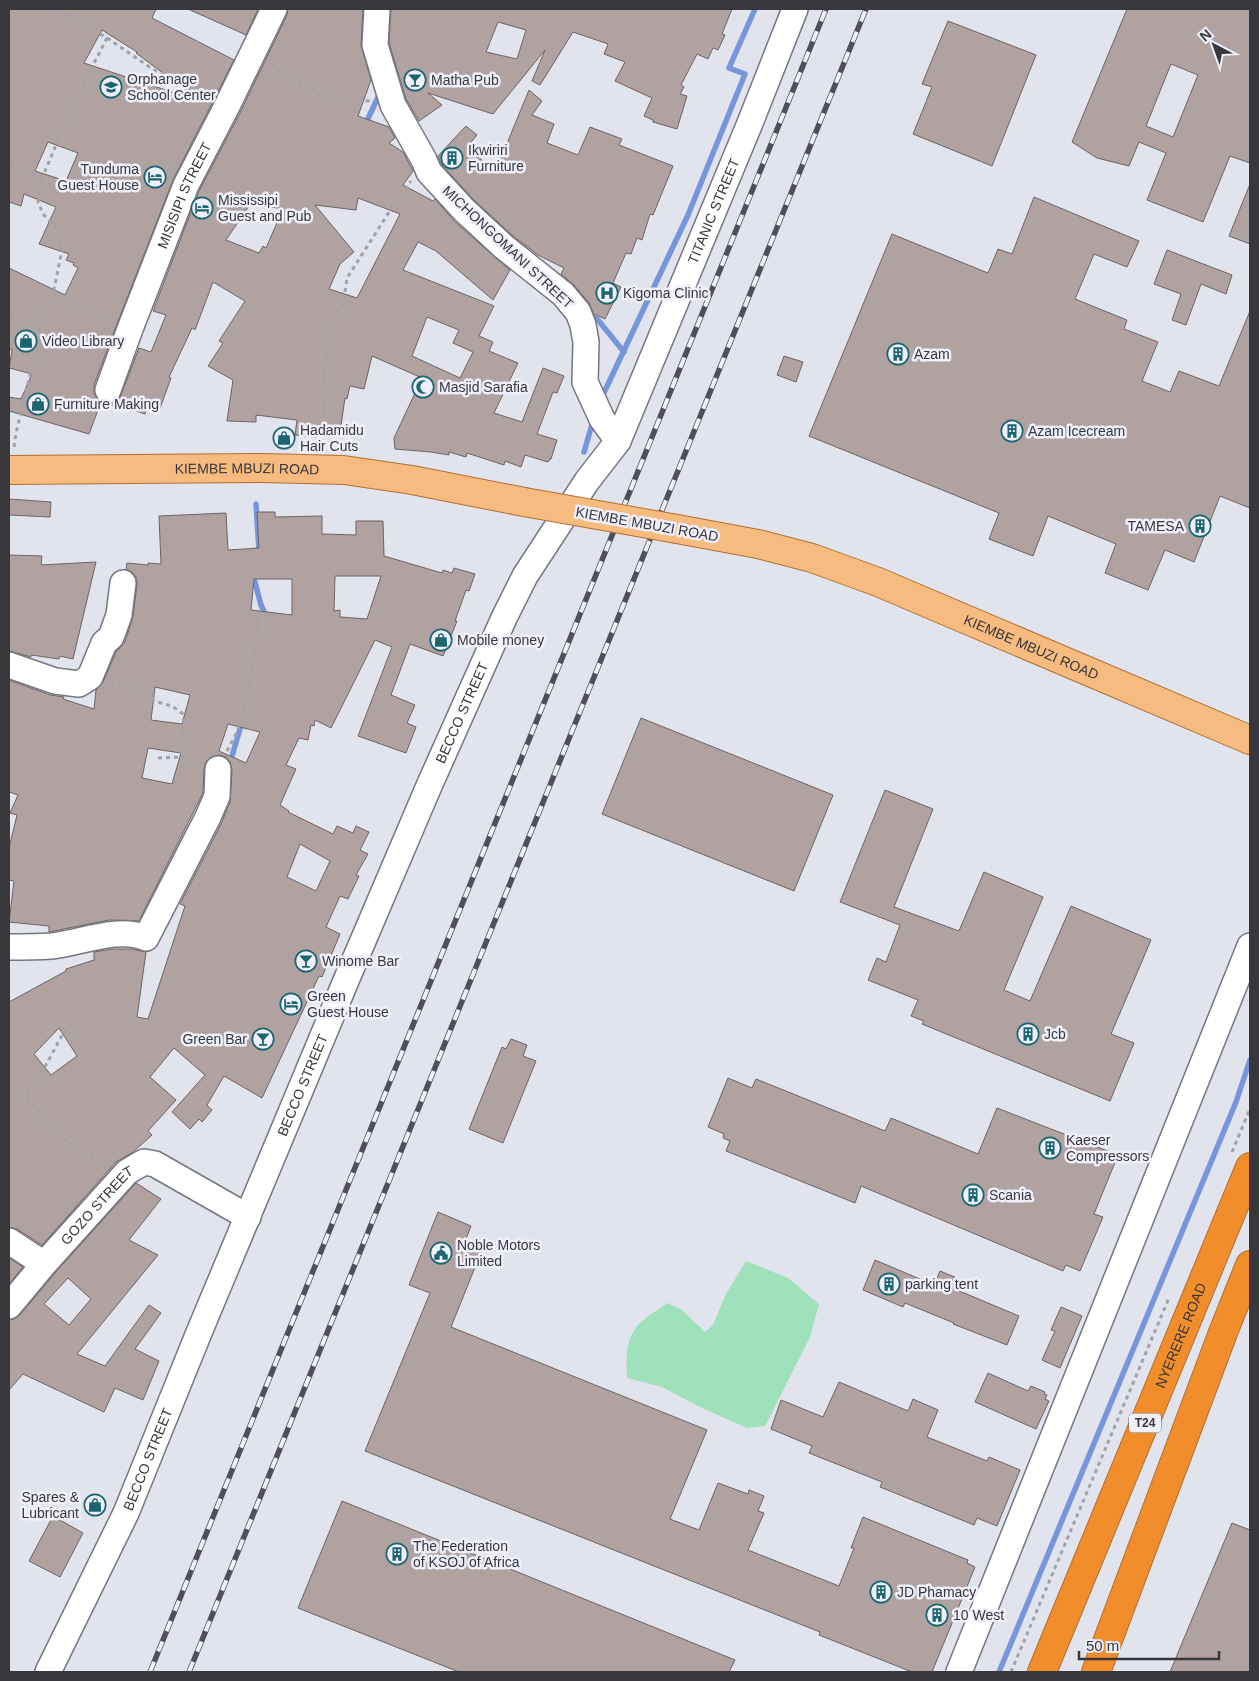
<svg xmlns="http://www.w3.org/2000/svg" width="1259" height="1681" font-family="Helvetica,sans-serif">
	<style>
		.green { fill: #9fe1ba }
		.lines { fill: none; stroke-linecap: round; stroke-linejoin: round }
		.stream { stroke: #7696d9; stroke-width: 5.5 }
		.building { fill: #afa2a0; stroke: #6e6361; fill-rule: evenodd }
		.minor-casing { stroke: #757680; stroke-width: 28 }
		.major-casing { stroke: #b16f32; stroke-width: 30 }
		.highway-casing { stroke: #b16f32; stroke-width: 30 }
		.path { stroke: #a0a1a9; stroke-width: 3; stroke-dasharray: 4 4; stroke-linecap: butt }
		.minor { stroke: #fff; stroke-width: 25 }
		.major { stroke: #f7bb80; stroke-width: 28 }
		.highway { stroke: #f28d2c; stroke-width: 28 }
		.rail-casing { stroke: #4f4f55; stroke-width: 5.5 }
		.rail { stroke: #eff0fb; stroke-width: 4; stroke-dasharray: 11; stroke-linecap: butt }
		.major-bridge-casing { stroke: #b16f32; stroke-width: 30; stroke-linecap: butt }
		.major-bridge { stroke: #f7bb80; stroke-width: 28 }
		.labels { text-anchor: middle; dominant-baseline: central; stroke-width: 5; stroke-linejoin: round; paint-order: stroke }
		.shield { fill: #eff0fb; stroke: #6e6e75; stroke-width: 1 }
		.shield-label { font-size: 12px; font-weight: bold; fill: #37373c }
		.poi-label { font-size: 14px; fill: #37373c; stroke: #eff0fb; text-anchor: start }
		.street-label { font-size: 14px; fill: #37373c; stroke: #eff0fb }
	</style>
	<rect width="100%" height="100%" fill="#e1e3ed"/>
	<path class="green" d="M746,1261L788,1278L819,1304L810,1337L765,1426L747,1428L702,1408L662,1387L627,1378C626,1359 625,1341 638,1325C645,1317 658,1310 667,1303L682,1310L705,1332L713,1325L725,1296Z"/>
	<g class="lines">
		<g class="stream">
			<polyline points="365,125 379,95 380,90"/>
			<polyline points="587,314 598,320 624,352"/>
			<polyline points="601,399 688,215 745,74 729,68 755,9"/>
			<polyline points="584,452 593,421"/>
			<polyline points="256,552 259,550 256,504"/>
			<polyline points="253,575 261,605 267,618"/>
			<polyline points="228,770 242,722"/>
			<polyline points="999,1672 1236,1102 1250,1060"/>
		</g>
	</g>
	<g class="building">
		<path d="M9,9H156L152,18L234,60L173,180L117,324L94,385V393L97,399L101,402L89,434L9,411V397L21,399L32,374L9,368L12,350L9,349V268L65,295L78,268L73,265L74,263L66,260L69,254L39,244L56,207L24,194L21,206L9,202ZM102,30L137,52L136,53L202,102L84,63ZM48,142L78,153L66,181L35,171Z"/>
		<polygon points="188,9 258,9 246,35"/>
		<path d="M288,9H363L361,45L371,80L358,116L389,127L395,138L389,143L403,152L413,171L403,185L433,201L435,199L454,221L510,270L493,300L436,251L418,242L403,270L494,306L479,336L493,342L489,351L518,363L494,413L522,422L543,368L564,376L557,393L553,392L537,434L557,440L551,459H550L548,462L525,455L521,467L505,461L504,465L467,453L466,457L449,452V455L431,452L395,449L394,438L422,378L372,356L364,389L350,386L347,399L345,398L340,432L320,429L317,437L295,435L297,420L256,415V422L227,421L233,380L208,366L223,343L219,341L245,301L213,282L195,330L192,328L169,377L171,378L159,411L147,407L145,414L129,408V410L107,404L117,401L121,395L139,348L151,352L166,315L153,311L199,191L240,113L287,15ZM358,198L400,214L357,298L329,289L340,264L354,252L315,205L356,210ZM251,203L283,209L266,248L263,246L259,253L226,240ZM427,317L459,330L453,343L473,352L460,378L412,356Z"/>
		<path d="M391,9H732L722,34L725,35L718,50L713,48L708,59L697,54L681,85L684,87L680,94L687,96L677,129L653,122V120L644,116L652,98L615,81L625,62L604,54L608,44L573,32L540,85L532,81L545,50L493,114L428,93L442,105L419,121L406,99L389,43ZM498,22L526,30L517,59L486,52Z"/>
		<path d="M1127,9H1250V163L1230,156L1203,222L1147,200L1166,153L1139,142L1129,166L1097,158L1072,142ZM1171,64L1198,75L1173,137L1146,126Z"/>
		<polygon points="948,21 1036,55 992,166 913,134 932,87 922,84"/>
		<polygon points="529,90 542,101 532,115 554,124 547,143 578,155 590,127 622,139 619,145 673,166 653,215 650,214 642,240 637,238 631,254 626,253 613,283 621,287 605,319 594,314 589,303 574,285 561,274 564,268 538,255 513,236 474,200 441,164 438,156 466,126 477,135 467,147 493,170 499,157 501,158"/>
		<polygon points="1250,184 1250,244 1229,236"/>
		<polygon points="1034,197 1139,241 1127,267 1094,254 1075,299 1127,320 1124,329 1158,342 1142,381 1170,392 1179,371 1219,386 1250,311 1250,508 1220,496 1194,562 1165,550 1148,590 1105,573 1116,544 1048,516 1033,556 989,539 999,513 809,436 892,234 988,273 998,249 1012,254"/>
		<polygon points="1167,250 1232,275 1226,294 1201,284 1186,325 1172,320 1181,294 1154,284"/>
		<polygon points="784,356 803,362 796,382 777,375"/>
		<polygon points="9,499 51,502 50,517 9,515"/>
		<path d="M257,512H275V517L322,516V534L356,535V521H383L384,556L442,573L443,570L452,573L454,568L475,574L469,591L466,590L455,621H457L443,656L410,644L391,695L415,705L407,723L416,727L406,753L358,736L392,647L375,640L331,728L315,720L314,726L311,725L308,740L299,738L286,765L296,769L280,805L289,811L288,812L333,834L337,826L353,833L356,826L369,832L360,850L368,854L356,875L359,876L348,899L340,896L326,927L340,934L322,977L319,976L262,1098L224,1076L207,1105L212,1110L202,1122L199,1119L190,1129L172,1112L205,1075L174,1048L150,1077L176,1100L148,1131L152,1135L133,1152L116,1162L42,1245L17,1229L9,1227V1002L66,971V969L94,960V952L113,949H132L146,952L137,1017L148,1019L185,906L180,904L221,824L230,802L232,770L230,762L226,757L219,755L211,757L206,762L204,768L203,793L139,921L109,920L49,932V926L9,922L14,881L9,880V848L17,815L10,813L18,795L9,792V680L50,695L64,697L63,699L94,709L96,690L103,682L116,652L125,642L133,617L137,584L136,577L132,572L126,569L127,563L148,565V563L161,564L159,516L226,513L228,550L259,548ZM335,576H381L367,619L340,617V610L334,611ZM254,579H292V615L251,610ZM155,687L190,695L182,724L151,720ZM228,724L260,732L246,763L219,751ZM148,748L181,753L172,784L142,778ZM300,844L330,861L316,891L287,877ZM59,1028L77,1056L51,1075L34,1054Z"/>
		<polygon points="9,555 42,556 41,565 96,562 73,659 60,656 59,659 31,655 31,657 9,651"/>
		<polygon points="641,718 833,795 794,891 602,814"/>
		<polygon points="885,790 933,809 894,907 959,931 984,872 1043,897 1004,990 1030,1001 1071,906 1151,940 1111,1034 1134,1043 1110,1101 922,1024 924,1021 911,1016 918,1000 868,980 877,958 886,962 900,925 840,902"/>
		<polygon points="511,1039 527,1045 523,1056 536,1061 503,1143 469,1129 502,1047 506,1049"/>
		<polygon points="728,1078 752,1088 756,1079 885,1131 891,1118 978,1154 997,1108 1118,1155 1094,1214 1103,1217 1080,1271 1066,1265 1063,1271 861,1186 855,1203 726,1151 730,1141 723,1138 724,1134 708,1127"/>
		<path d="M136,1183L161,1199L129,1240L158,1255L77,1354L105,1366L149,1305L161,1313L135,1349L159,1361L143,1400L115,1388L104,1412L23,1374L9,1390V1320L14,1319L20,1315L55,1273ZM68,1278L91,1299L69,1325L44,1304Z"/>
		<polygon points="438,1212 471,1226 464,1244 482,1250 451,1327 707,1430 670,1519 699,1530 718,1483 748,1494 749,1490 764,1496 758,1511 764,1513 748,1550 839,1586 854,1548 851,1548 863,1517 968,1560 967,1563 975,1567 932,1672 912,1672 819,1635 820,1632 365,1451 430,1293 409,1285"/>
		<polygon points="9,1258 23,1267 9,1284"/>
		<polygon points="875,1260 934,1285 940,1271 962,1280 957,1290 1019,1316 1007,1345 953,1324 954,1323 905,1303 903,1307 863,1290"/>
		<polygon points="1061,1307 1082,1316 1060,1368 1042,1360 1055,1331 1051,1330"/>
		<polygon points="988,1373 1028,1391 1031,1386 1045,1392 1044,1394 1047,1395 1045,1399 1049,1401 1036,1429 975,1402"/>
		<polygon points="839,1382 908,1411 913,1399 938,1410 927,1437 987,1461 989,1457 1020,1470 997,1526 977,1518 974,1525 880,1487 882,1482 809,1453 812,1446 771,1429 781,1400 823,1417"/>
		<polygon points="342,1501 735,1660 729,1672 459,1672 298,1608"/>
		<polygon points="53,1516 83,1533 60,1577 29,1561"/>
		<polygon points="1232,1523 1250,1530 1250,1672 1170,1672"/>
	</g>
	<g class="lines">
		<g class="minor-casing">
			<g id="minor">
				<path id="s1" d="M108,390L130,329L186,185L227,106L274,9"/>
				<path id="s2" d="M618,441L750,123L795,9"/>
				<polyline points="9,665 55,681 79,684 90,677 104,643 111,637 119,615 123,583"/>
				<path d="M9,947C23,947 37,947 51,946C81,943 117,926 146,938L208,817L217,796L218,769"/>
				<path id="s3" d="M9,1241L44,1264L127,1172L144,1162L155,1164L248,1217"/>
				<polyline points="9,1306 44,1264"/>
				<path id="s4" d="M48,1672L126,1513L198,1335L345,983L429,786L504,618L525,576L587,481L618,441L602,419L585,382L586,342L583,325L578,312L563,294L504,247L464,210L429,172L424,160L393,105L375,45L377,9"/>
				<polyline points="959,1672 1250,946"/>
			</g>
		</g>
		<g class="major-casing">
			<g id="major">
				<path id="s5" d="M9,470L262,468L344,470L412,480L524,502"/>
				<path id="s6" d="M677,529L758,544L812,558L878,582L1250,740"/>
			</g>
		</g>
		<g class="highway-casing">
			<g id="highway">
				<path id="s7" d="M1042,1672L1250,1167"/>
				<polyline points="1096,1672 1224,1330 1250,1265"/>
			</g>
		</g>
		<g class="path">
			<polyline points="50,9 76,20 107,38 78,94 42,178 38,202 43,214 58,229 62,250 53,294"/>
			<polyline points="107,38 154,70 208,96"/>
			<polyline points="270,66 328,98 370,101"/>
			<polyline points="9,165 42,178"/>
			<polyline points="9,317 40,330"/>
			<polyline points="323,416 326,392 324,378 328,342 339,309 343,304 347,278 400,195 411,181"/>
			<path d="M14,447L16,433L41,330C38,313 40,306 53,294L112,321"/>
			<polyline points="110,681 133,686 150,692 154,701 172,706 182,713 184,722 181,743 181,757"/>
			<polyline points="227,751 238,730 251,677 259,612"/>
			<polyline points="158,758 181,757 199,763"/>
			<path d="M71,1022C59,1038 52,1056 41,1073C36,1081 29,1086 26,1095L42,1119L63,1138L105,1167"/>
			<polyline points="1232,1152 1250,1109"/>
			<polyline points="1011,1672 1169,1298"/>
		</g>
		<use href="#minor" class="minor"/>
		<use href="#major" class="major"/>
		<use href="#highway" class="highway"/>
		<g class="rail-casing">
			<g id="rail">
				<polyline points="150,1672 826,9"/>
				<polyline points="189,1672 866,9"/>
			</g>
		</g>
		<use href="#rail" class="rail"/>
		<g class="major-bridge-casing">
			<polyline id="major-bridge" points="524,502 677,529"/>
		</g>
		<use href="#major-bridge" class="major-bridge"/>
	</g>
	<defs>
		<g id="bar-ring" transform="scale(1.125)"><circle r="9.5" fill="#eff0fb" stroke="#1b6571" stroke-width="1.5"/><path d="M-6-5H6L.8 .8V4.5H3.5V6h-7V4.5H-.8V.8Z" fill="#1b6571"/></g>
		<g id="school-ring" transform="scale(1.125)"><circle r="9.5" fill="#eff0fb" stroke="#1b6571" stroke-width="1.5"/><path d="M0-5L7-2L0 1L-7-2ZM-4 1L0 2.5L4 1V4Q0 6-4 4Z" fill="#1b6571"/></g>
		<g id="building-ring" transform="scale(1.125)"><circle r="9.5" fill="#eff0fb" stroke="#1b6571" stroke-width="1.5"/><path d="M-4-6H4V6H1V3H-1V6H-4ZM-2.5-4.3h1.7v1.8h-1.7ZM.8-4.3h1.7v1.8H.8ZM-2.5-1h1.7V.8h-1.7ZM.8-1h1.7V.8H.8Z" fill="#1b6571"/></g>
		<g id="hotel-ring" transform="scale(1.125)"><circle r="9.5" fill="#eff0fb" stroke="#1b6571" stroke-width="1.5"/><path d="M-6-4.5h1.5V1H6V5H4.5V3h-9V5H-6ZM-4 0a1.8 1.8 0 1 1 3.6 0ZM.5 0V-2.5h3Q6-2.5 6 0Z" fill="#1b6571"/></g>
		<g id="hospital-ring" transform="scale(1.125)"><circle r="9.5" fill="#eff0fb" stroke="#1b6571" stroke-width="1.5"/><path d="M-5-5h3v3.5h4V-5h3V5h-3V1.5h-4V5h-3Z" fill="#1b6571"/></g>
		<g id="shop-ring" transform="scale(1.125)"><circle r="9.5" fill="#eff0fb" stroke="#1b6571" stroke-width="1.5"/><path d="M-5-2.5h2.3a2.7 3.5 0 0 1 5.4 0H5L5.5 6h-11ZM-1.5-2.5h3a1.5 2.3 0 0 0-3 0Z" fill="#1b6571"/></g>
		<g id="mosque-ring" transform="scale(1.125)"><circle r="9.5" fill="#eff0fb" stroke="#1b6571" stroke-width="1.5"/><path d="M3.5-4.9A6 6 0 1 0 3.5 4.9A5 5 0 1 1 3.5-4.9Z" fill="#1b6571"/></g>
		<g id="civic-ring" transform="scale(1.125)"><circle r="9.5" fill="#eff0fb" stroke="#1b6571" stroke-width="1.5"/><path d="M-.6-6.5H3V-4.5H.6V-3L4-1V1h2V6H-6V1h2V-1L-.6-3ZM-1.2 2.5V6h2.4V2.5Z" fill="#1b6571"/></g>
	</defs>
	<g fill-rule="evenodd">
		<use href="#bar-ring" x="415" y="80"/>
		<use href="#school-ring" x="111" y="87"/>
		<use href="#building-ring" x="452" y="158"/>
		<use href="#hotel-ring" x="155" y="177"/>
		<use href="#hotel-ring" x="202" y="208"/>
		<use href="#hospital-ring" x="607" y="293"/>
		<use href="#shop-ring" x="26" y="341"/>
		<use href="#building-ring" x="898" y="354"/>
		<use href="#mosque-ring" x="423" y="387"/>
		<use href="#shop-ring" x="38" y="404"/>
		<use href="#building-ring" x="1012" y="431"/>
		<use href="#shop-ring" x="284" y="438"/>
		<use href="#building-ring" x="1200" y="526"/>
		<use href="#shop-ring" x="441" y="640"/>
		<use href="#bar-ring" x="306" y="961"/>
		<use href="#hotel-ring" x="291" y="1004"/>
		<use href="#building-ring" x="1028" y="1034"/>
		<use href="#bar-ring" x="263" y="1039"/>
		<use href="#building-ring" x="1050" y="1148"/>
		<use href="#building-ring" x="973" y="1195"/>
		<use href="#civic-ring" x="441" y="1253"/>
		<use href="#building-ring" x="889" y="1284"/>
		<use href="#shop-ring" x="95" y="1505"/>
		<use href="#building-ring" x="397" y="1554"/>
		<use href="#building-ring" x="881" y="1592"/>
		<use href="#building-ring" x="937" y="1615"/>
	</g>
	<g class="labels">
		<rect class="shield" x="1129" y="1413.5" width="32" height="19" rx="4"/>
		<g class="shield-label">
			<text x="1145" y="1423">T24</text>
		</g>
		<g class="poi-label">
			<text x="127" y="79">Orphanage<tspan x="127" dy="16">School Center</tspan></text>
			<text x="431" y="80">Matha Pub</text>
			<text x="468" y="150">Ikwiriri<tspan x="468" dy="16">Furniture</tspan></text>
			<text x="139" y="169" text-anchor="end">Tunduma<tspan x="139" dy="16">Guest House</tspan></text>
			<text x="218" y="200">Mississipi<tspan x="218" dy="16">Guest and Pub</tspan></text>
			<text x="623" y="293">Kigoma Clinic</text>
			<text x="42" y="341">Video Library</text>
			<text x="914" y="354">Azam</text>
			<text x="439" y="387">Masjid Sarafia</text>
			<text x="54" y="404">Furniture Making</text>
			<text x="300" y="430">Hadamidu<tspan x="300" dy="16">Hair Cuts</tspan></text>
			<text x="1028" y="431">Azam Icecream</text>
			<text x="1184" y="526" text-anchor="end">TAMESA</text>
			<text x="457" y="640">Mobile money</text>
			<text x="322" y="961">Winome Bar</text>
			<text x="307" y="996">Green<tspan x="307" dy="16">Guest House</tspan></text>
			<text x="1044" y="1034">Jcb</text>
			<text x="247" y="1039" text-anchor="end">Green Bar</text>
			<text x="1066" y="1140">Kaeser<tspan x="1066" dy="16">Compressors</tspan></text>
			<text x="989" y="1195">Scania</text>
			<text x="457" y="1245">Noble Motors<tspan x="457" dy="16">Limited</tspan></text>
			<text x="905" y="1284">parking tent</text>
			<text x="79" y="1497" text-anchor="end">Spares &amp;<tspan x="79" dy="16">Lubricant</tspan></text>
			<text x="413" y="1546">The Federation<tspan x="413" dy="16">of KSOJ of Africa</tspan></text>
			<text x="897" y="1592">JD Phamacy</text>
			<text x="953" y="1615">10 West</text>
		</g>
		<g class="street-label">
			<text stroke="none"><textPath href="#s1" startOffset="209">MISISIPI STREET</textPath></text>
			<text stroke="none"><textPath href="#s2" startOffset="249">TITANIC STREET</textPath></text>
			<text transform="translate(508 247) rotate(43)">MICHONGOMANI STREET</text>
			<text stroke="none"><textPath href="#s5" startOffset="238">KIEMBE MBUZI ROAD</textPath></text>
			<text transform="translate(647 524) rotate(10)">KIEMBE MBUZI ROAD</text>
			<text stroke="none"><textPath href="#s6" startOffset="375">KIEMBE MBUZI ROAD</textPath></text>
			<text stroke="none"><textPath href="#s4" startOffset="1045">BECCO STREET</textPath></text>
			<text stroke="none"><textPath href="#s4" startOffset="640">BECCO STREET</textPath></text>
			<text stroke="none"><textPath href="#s3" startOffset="121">GOZO STREET</textPath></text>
			<text stroke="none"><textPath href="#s7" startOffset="364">NYERERE ROAD</textPath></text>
			<text stroke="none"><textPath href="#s4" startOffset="235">BECCO STREET</textPath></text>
		</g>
	</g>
	<rect width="1259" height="1681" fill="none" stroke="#37373c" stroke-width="20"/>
	<g transform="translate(1214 45) rotate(319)" stroke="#eff0fb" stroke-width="4" paint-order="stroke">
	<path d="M0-4L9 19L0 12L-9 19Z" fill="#37373c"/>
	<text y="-8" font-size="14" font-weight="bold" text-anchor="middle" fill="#37373c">N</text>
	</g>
	<path d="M1079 1651v8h140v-8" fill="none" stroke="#37373c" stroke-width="2.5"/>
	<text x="1086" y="1651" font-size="15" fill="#37373c" stroke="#eff0fb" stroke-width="4" paint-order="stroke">50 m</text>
</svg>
